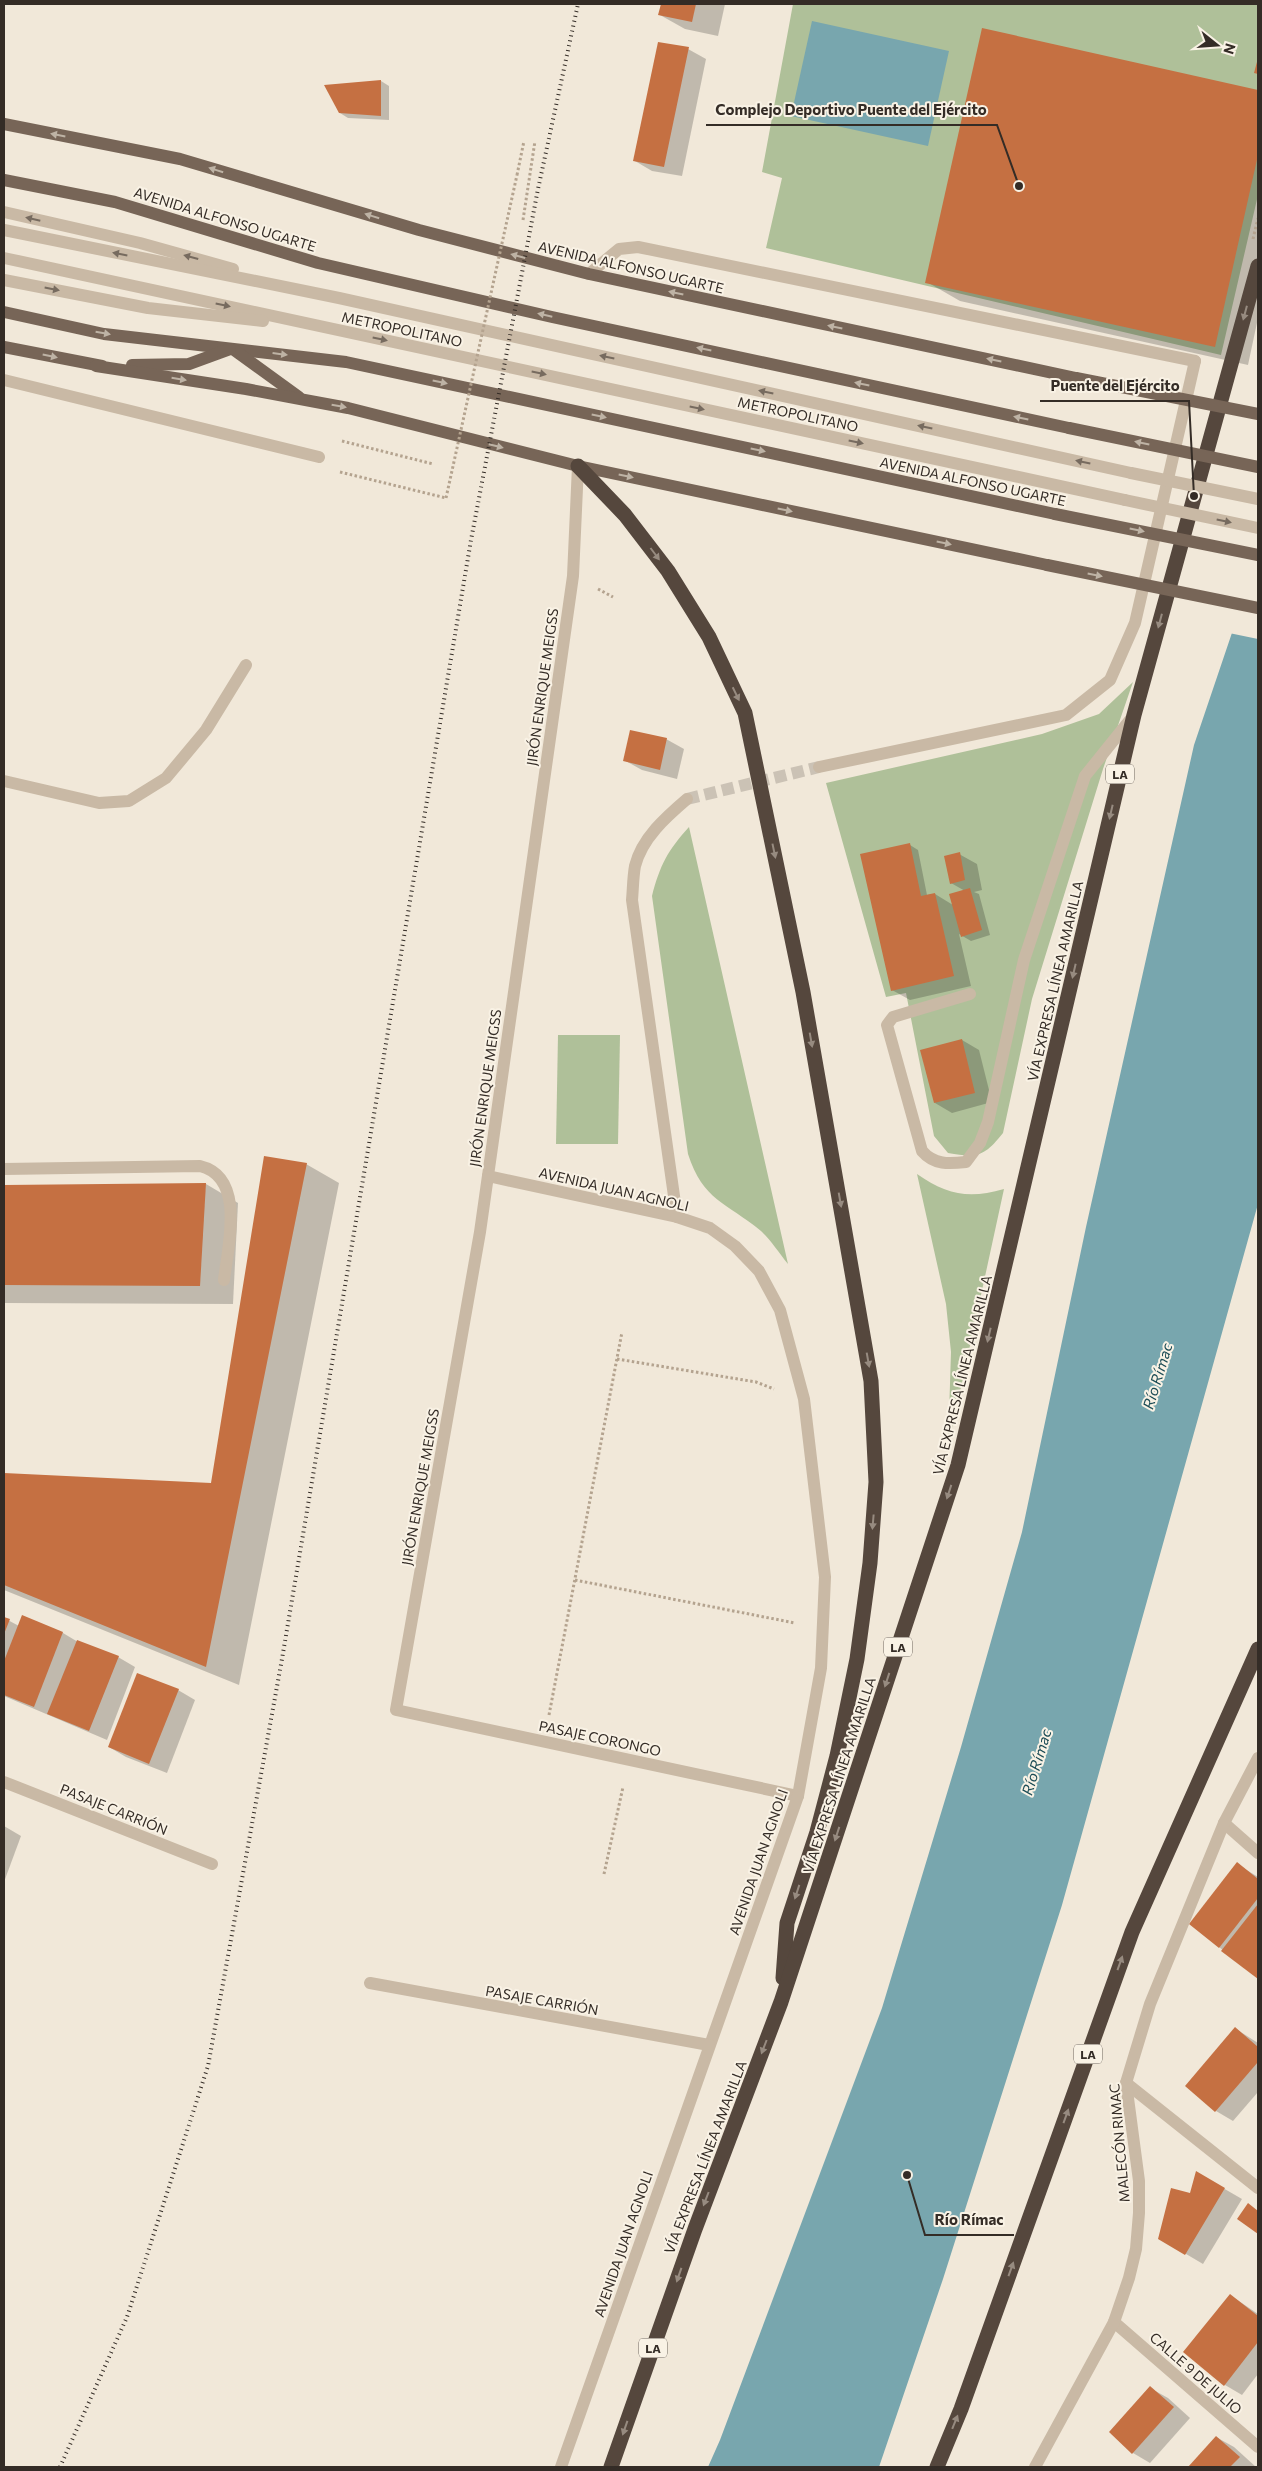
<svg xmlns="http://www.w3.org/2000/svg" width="1262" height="2471" font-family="Commissioner,sans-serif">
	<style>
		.green { fill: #afc099 }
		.water { fill: #78a6ae }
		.pier { fill: #f1e8d9 }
		.shadow { fill: #0003 }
		.building { fill: #c57042 }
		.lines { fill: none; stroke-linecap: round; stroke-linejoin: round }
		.street-tunnel { stroke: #cbc2b5; stroke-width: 12; stroke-dasharray: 12 6; stroke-linecap: butt }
		.path { stroke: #b4a38f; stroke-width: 3; stroke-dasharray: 2.5 2.5; stroke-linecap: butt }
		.lane { stroke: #c9b9a5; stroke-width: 12 }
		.street { stroke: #c9b9a5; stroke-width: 12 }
		.primary { stroke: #776557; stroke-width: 12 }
		.highway { stroke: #55473d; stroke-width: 15 }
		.rail { stroke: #342c26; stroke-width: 4; stroke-dasharray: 1 4; stroke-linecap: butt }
		.path-bridge { stroke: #b4a38f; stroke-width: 3; stroke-dasharray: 2.5 2.5; stroke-linecap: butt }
		.lane-bridge { stroke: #c9b9a5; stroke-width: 12 }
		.primary-bridge { stroke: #776557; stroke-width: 12 }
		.oneway { fill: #beb3a5 }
		.oneway2 { fill: #776b5f }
		.oneway3 { fill: #978b80 }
		.labels { text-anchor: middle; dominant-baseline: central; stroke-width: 4; stroke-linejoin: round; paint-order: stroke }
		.shield { fill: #f9f2e5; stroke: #6f675f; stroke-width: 1 }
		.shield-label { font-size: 12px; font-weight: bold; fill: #342c26 }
		.street-label { font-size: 14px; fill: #342c26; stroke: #f9f2e5 }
		.water-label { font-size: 15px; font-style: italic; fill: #1c4c56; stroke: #f9f2e5 }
		.leader { fill: none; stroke: #342c26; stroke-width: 2 }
		.callout-dot { fill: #342c26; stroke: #f9f2e5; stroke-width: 2 }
		.callout-label { font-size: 15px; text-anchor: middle; font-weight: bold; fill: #342c26; stroke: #f9f2e5; stroke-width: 4; stroke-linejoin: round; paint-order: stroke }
	</style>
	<rect width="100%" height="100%" fill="#f1e8d9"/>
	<g class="green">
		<polygon points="793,4 1258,4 1258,195 1221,355 766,248 782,178 762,172"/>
		<path d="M1133,682L1103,769L1032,999L1003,1133C984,1157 977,1158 948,1153L934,1136L906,993L886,997L826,783L1042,734L1099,714Z"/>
		<path d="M689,827L788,1264C779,1253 771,1240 761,1231C726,1202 703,1201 688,1154L652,896C660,865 668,850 689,827Z"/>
		<polygon points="558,1035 620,1035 618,1144 556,1144"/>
		<path d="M917,1174C947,1195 969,1199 1004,1189L948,1447L951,1352L946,1304Z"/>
	</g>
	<g class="water">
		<polygon points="812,21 949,51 928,146 791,116"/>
		<polygon points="1258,556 1258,1204 1062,1905 943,2279 879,2467 708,2467 720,2440 882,2008 961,1747 1022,1532 1086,1227 1194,745"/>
	</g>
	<polygon class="pier" points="1258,553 1258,639 1229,633"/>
	<g class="shadow">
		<polygon points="662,4 725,4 718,36 685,29 660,15"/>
		<polygon points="983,29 1258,91 1258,318 1248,365 960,301 927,282"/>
		<polygon points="688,49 706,59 682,176 652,171 635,161"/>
		<polygon points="381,81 389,86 389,120 348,118 340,113"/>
		<polygon points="666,739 684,749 677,779 642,770 624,760"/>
		<polygon points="910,845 918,850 927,895 935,894 953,905 965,891 951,883 959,854 977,864 982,890 974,892 979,894 990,935 971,941 959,934 971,986 910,1000 892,990"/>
		<polygon points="962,1040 979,1050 992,1102 952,1113 935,1103"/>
		<polygon points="306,1164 339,1183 239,1685 4,1590 4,1474 212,1485"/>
		<polygon points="206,1184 238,1203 233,1304 4,1303 4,1186"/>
		<polygon points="4,1618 19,1626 63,1633 78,1642 118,1657 135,1667 107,1740 4,1696"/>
		<polygon points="178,1690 195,1700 167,1773 126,1757 109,1747"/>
		<polygon points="4,1826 21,1836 4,1882"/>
		<polygon points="1237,1864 1258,1877 1258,1978 1190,1924"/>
		<polygon points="1236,2029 1258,2043 1258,2092 1233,2121 1216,2111"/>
		<polygon points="1197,2173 1242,2199 1203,2264 1159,2238 1191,2195"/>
		<polygon points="1230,2295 1258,2314 1258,2374 1242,2395 1225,2385"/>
		<polygon points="1150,2388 1168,2398 1190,2418 1150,2463 1133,2453"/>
		<polygon points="1216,2437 1234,2447 1256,2467 1190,2467"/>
	</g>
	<g class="building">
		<polygon points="661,4 696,4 692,22 658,15"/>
		<polygon points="982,28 1258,90 1258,155 1215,347 925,283"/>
		<polygon points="658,42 689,47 664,167 633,161"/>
		<polygon points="1258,58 1258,74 1254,73"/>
		<polygon points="381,80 381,116 339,113 324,85"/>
		<polygon points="630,730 667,738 660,770 623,761"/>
		<polygon points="910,843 921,896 935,893 954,976 891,991 860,854"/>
		<polygon points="960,852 965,880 950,884 944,856"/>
		<polygon points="970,888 982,930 961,937 949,894"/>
		<polygon points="962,1039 975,1093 934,1103 920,1050"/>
		<polygon points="264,1156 307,1163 206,1667 4,1585 4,1473 211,1483"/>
		<polygon points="206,1183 200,1286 4,1285 4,1185"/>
		<polygon points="22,1615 63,1632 34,1707 4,1695 4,1661"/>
		<polygon points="4,1617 10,1619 4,1634"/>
		<polygon points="77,1640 119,1656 89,1731 47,1714"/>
		<polygon points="137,1673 179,1689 149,1764 108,1747"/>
		<polygon points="1237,1862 1258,1879 1258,1898 1219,1948 1189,1924"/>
		<polygon points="1258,1904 1258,1979 1221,1951"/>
		<polygon points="1235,2027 1258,2047 1258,2062 1215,2112 1185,2086"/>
		<polygon points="1196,2171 1225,2188 1185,2255 1158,2239 1171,2188 1190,2193"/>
		<polygon points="1248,2203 1258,2211 1258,2234 1237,2219"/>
		<polygon points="1230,2294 1258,2316 1258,2342 1224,2386 1183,2352"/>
		<polygon points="1150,2386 1174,2407 1132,2454 1109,2432"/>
		<polygon points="1216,2436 1240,2457 1230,2467 1188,2467"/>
	</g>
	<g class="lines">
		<polyline class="street-tunnel" points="687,799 819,767"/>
		<g class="path">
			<polyline points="517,175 524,141"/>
			<polyline points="523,220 535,141"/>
			<polyline points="1253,239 1258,218"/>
			<polyline points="342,441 433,464"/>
			<polyline points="340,472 446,498"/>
			<polyline points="598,589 613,597"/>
			<polyline points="617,1359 756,1382 774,1389"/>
			<polyline points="575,1580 795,1623"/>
			<polyline points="549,1715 622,1332"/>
			<polyline points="604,1874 623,1787"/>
		</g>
		<g class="lane">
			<polyline points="4,212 140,243 233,269"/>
			<polyline points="4,230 339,298 1131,473"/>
			<polyline points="4,258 1125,500"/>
			<polyline points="589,274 619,249 638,247 1195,361"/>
			<polyline points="4,280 148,308 263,321"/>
			<polyline points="4,380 319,457"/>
			<polyline points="4,781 99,803 129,801 166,778 206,730 246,665"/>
			<path d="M970,994L893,1017L887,1025L922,1151C934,1165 949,1164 966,1162L980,1143L988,1122L1024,960L1085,776L1134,715"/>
			<path d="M4,1169L200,1166C246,1177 228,1246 224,1280"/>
			<polyline points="4,1782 212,1864"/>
		</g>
		<g class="street">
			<polyline points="578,466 573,576 480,1232 396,1710 798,1796"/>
			<polyline points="819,767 1066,715 1110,680 1135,623 1195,361"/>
			<polyline points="488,1176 677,1217 710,1228 735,1246 759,1271 780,1310 804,1399 825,1577 821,1668 798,1796 561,2467"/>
			<path d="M677,1217L632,900C633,889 633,877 635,866C642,838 666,817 687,799"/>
			<polyline points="1224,1823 1258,1853"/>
			<polyline points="370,1983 709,2045"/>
			<polyline points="1126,2083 1258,2188"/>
			<polyline points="1114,2322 1258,2447"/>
			<polyline points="1035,2467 1114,2322 1129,2278 1136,2249 1139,2213 1139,2181 1126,2083 1150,2004 1224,1823 1258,1758"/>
		</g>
		<g class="primary">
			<polyline points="4,124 180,159 419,230 589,274 1076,378"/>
			<polyline points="4,180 115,202 318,263 552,317 1069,428"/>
			<polyline points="4,312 104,334 346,362 1055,514"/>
			<polyline points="4,347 102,366"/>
			<polyline points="234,350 299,397"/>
			<polyline points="132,365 189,364 230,349"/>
			<polyline points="96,366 246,389 348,408 578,466 1047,565"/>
		</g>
		<g class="highway">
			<polyline points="578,466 625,515 668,571 709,637 745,713 803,992 871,1381 876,1482 870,1563 857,1659 837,1756 817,1832 787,1923 783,1978"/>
			<polyline points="611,2467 695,2229 781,2002 958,1465 1134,715 1258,266"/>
			<polyline points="937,2467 961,2409 1132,1932 1258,1649"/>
		</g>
		<polyline class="rail" points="60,2467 127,2317 208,2066 282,1659 471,540 538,189 578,4"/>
		<polyline class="path-bridge" points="446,498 517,175"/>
		<g class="lane-bridge">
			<polyline points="1131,473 1258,499"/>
			<polyline points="1125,500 1258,528"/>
		</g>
		<g class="primary-bridge">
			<polyline points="1076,378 1258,414"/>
			<polyline points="1069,428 1258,467"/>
			<polyline points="1055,514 1258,555"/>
			<polyline points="1047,565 1258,608"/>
		</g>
	</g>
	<defs><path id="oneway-solid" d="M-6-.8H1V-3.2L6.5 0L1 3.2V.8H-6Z" transform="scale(1.25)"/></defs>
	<g class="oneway">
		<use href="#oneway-solid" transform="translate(58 135) rotate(-169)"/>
		<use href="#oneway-solid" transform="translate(216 170) rotate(-163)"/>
		<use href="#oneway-solid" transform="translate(372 216) rotate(-163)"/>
		<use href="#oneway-solid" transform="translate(518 256) rotate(-165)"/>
		<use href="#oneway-solid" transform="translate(676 293) rotate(-168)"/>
		<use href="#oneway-solid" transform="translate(545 315) rotate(-167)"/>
		<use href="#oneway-solid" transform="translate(835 327) rotate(-168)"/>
		<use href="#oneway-solid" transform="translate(103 333) rotate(10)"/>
		<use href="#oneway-solid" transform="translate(704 349) rotate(-168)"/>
		<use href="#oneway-solid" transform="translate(280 354) rotate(7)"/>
		<use href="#oneway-solid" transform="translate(50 356) rotate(12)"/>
		<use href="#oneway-solid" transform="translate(994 360) rotate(-168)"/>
		<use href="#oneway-solid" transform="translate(179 379) rotate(9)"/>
		<use href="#oneway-solid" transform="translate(440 382) rotate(12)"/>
		<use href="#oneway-solid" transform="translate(862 384) rotate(-168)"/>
		<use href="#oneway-solid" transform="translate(339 406) rotate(10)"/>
		<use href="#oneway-solid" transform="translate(599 416) rotate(12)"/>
		<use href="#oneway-solid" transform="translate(1021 418) rotate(-168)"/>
		<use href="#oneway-solid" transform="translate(1142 443) rotate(-168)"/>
		<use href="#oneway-solid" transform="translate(496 446) rotate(14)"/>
		<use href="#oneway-solid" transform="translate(758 450) rotate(12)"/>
		<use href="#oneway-solid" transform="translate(626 476) rotate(12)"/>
		<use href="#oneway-solid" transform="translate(785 510) rotate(12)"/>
		<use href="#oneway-solid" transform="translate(1137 530) rotate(12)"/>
		<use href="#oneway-solid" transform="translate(944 543) rotate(12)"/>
		<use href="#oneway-solid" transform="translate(1095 575) rotate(11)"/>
	</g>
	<g class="oneway2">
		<use href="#oneway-solid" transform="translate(33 219) rotate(-167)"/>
		<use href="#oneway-solid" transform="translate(120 254) rotate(-169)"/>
		<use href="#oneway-solid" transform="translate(191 257) rotate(-165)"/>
		<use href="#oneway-solid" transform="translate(52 289) rotate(11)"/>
		<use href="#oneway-solid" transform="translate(223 305) rotate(12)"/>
		<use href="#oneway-solid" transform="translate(380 339) rotate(12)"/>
		<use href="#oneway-solid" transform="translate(607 357) rotate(-168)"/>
		<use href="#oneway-solid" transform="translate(539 373) rotate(12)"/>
		<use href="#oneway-solid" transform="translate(766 392) rotate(-168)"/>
		<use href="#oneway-solid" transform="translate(697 408) rotate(12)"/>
		<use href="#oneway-solid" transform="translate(925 427) rotate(-168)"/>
		<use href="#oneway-solid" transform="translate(856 442) rotate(12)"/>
		<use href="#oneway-solid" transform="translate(1083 462) rotate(-168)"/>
		<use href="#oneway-solid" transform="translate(1224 521) rotate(12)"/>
	</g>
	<g class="oneway3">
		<use href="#oneway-solid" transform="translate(1245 313) rotate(105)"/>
		<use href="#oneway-solid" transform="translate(655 554) rotate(53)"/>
		<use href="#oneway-solid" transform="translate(1160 621) rotate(105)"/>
		<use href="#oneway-solid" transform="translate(736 694) rotate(64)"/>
		<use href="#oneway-solid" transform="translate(1111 812) rotate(103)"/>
		<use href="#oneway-solid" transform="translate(774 851) rotate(78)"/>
		<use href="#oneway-solid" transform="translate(1074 971) rotate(103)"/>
		<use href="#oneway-solid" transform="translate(811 1040) rotate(80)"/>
		<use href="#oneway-solid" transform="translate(840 1200) rotate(80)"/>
		<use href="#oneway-solid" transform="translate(989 1335) rotate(103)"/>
		<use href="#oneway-solid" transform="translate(868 1360) rotate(80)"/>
		<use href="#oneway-solid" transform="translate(949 1492) rotate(108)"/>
		<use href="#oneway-solid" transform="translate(873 1522) rotate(95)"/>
		<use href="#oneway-solid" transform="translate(887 1680) rotate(108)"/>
		<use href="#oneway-solid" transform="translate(837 1834) rotate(108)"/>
		<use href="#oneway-solid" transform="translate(797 1892) rotate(108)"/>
		<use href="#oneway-solid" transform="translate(1120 1963) rotate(-70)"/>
		<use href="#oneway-solid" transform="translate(764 2047) rotate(111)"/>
		<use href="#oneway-solid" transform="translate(1066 2116) rotate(-70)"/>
		<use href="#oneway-solid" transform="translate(706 2199) rotate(111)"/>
		<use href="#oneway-solid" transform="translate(1011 2269) rotate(-70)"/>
		<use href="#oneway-solid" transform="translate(679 2275) rotate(109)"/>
		<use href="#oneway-solid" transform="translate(955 2422) rotate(-68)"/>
		<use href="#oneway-solid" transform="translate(625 2428) rotate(109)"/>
	</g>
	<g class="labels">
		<g class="shield">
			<rect x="1106" y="764.5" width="28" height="19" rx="4"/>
			<rect x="884" y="1637.5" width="28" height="19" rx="4"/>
			<rect x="1074" y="2044.5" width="28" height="19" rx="4"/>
			<rect x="639" y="2338.5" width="28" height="19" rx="4"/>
		</g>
		<g class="shield-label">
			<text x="1120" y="774">LA</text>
			<text x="898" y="1647">LA</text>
			<text x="1088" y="2054">LA</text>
			<text x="653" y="2348">LA</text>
		</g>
		<g class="street-label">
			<text transform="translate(225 219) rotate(17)">AVENIDA ALFONSO UGARTE</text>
			<text transform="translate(631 267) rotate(13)">AVENIDA ALFONSO UGARTE</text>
			<text transform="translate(402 329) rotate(12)">METROPOLITANO</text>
			<text transform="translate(798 414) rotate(12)">METROPOLITANO</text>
			<text transform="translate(973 481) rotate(12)">AVENIDA ALFONSO UGARTE</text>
			<text transform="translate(542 687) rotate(-82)">JIRÓN ENRIQUE MEIGSS</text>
			<text transform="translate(1055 981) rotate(-77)">VÍA EXPRESA LÍNEA AMARILLA</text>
			<text transform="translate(485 1088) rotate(-82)">JIRÓN ENRIQUE MEIGSS</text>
			<text transform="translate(614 1189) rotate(13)">AVENIDA JUAN AGNOLI</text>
			<text transform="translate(962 1375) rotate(-76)">VÍA EXPRESA LÍNEA AMARILLA</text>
			<text transform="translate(420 1487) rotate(-80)">JIRÓN ENRIQUE MEIGSS</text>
			<text transform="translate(600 1738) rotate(12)">PASAJE CORONGO</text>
			<text transform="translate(839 1775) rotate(-72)">VÍA EXPRESA LÍNEA AMARILLA</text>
			<text transform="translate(114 1809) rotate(22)">PASAJE CARRIÓN</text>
			<text transform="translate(758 1862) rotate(-71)">AVENIDA JUAN AGNOLI</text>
			<text transform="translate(542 2000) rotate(10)">PASAJE CARRIÓN</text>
			<text transform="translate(1119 2143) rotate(-95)">MALECÓN RIMAC</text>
			<text transform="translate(705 2157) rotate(-69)">VÍA EXPRESA LÍNEA AMARILLA</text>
			<text transform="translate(623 2244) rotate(-71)">AVENIDA JUAN AGNOLI</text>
			<text transform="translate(1196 2373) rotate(41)">CALLE 9 DE JULIO</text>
		</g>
		<g class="water-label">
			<text transform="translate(1157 1376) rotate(-73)">Río Rímac</text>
			<text transform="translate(1036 1762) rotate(-73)">Río Rímac</text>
		</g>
	</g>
	<path class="leader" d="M1019 186L997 125H706M1194 496L1189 401H1040M907 2175L925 2235H1014"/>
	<g class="callout-dot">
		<circle cx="1019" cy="186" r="5"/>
		<circle cx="1194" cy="496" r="5"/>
		<circle cx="907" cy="2175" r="5"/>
	</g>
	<g class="callout-label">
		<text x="851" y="115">Complejo Deportivo Puente del Ejército</text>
		<text x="1115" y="391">Puente del Ejército</text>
		<text x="969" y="2225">Río Rímac</text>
	</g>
	<rect width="1262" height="2471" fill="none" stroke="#342c26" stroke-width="10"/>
	<g transform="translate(1217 45) rotate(107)" stroke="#f9f2e5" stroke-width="4" paint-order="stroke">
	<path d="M0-4L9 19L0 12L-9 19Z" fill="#342c26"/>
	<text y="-8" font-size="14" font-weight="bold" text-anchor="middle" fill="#342c26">N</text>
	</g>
</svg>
